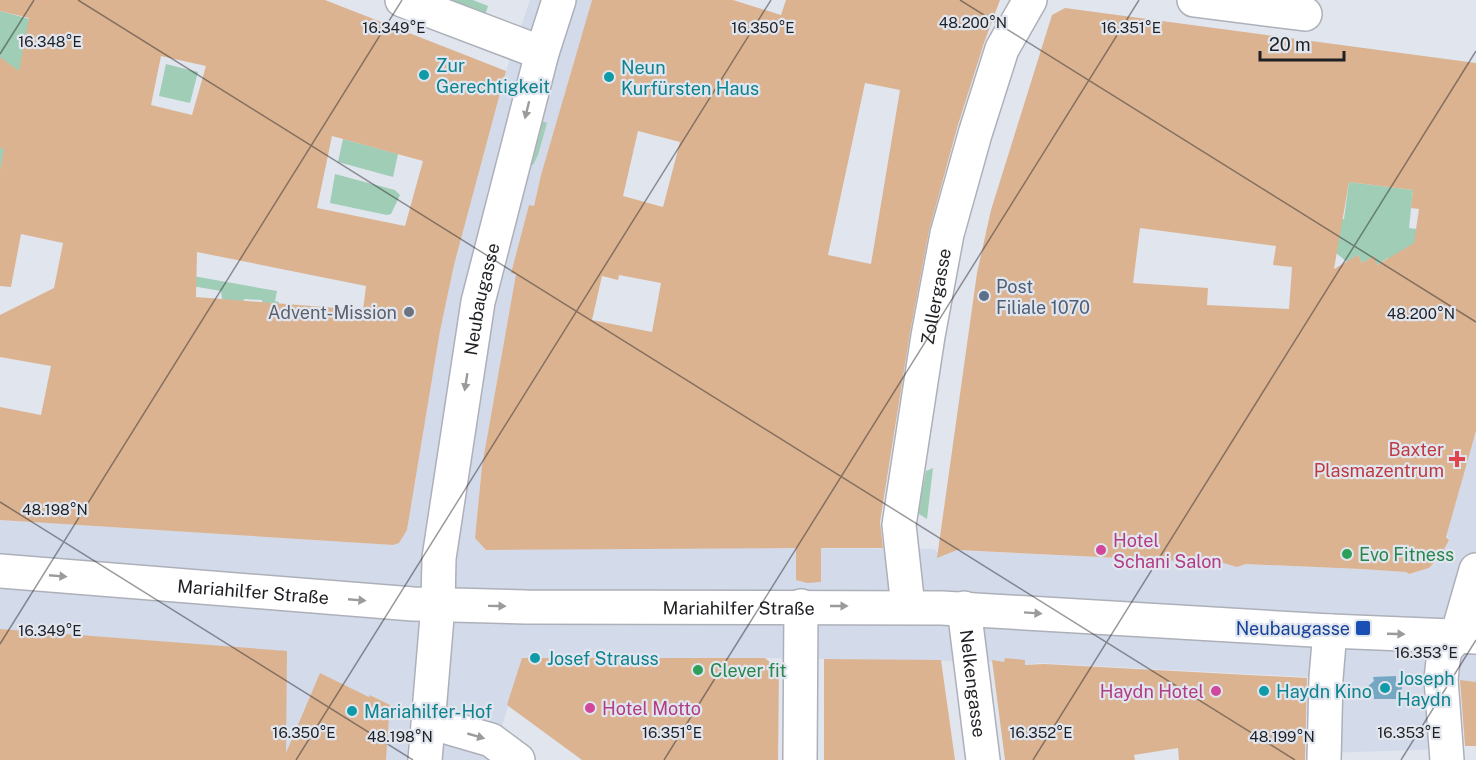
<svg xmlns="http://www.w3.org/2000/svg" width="1476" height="760" font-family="'Public Sans',sans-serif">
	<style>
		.built { fill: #d3daea }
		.green { fill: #a0cdb6 }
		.water { fill: #75a7c2 }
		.building { fill: #dbb391; fill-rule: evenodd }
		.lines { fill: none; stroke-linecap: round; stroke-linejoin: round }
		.minor-casing { stroke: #adb0b9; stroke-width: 36 }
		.minor { stroke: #fff; stroke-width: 33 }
		.oneway { fill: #9a9b9c }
		.ticks { fill: none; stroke: #1f2024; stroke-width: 1.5; stroke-opacity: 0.45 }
		.culture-dot { fill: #0f9aa8; stroke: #e1e5ee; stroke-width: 2 }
		.service-dot { fill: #5c6f8a; stroke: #e1e5ee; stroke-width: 2 }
		.worship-dot { fill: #6b7280; stroke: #e1e5ee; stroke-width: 2 }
		.health-dot { fill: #e0444e; stroke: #e1e5ee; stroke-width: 2 }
		.hotel-dot { fill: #d1479c; stroke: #e1e5ee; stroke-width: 2 }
		.leisure-dot { fill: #2e9e5b; stroke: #e1e5ee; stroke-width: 2 }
		.transit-dot { fill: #1a4fb4; stroke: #e1e5ee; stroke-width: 2 }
		.labels { text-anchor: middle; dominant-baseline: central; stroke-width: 4.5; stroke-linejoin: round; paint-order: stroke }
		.culture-label { font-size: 18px; fill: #0d838f; stroke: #e1e5ee; text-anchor: start }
		.service-label { font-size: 18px; fill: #4e5e75; stroke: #e1e5ee; text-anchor: start }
		.street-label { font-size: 18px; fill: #1f2024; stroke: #e1e5ee }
		.worship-label { font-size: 18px; fill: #5b616d; stroke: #e1e5ee; text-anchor: end }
		.health-label { font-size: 18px; fill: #be3a42; stroke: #e1e5ee; text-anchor: end }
		.hotel-label { font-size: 18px; fill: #b23c85; stroke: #e1e5ee; text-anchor: start }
		.leisure-label { font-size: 18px; fill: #27864d; stroke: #e1e5ee; text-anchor: start }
		.transit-label { font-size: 18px; fill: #164399; stroke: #e1e5ee; text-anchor: end }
		.ticks-label { font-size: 15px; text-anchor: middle; fill: #1f2024; stroke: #e1e5ee; stroke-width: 4.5; stroke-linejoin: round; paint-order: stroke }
	</style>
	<rect width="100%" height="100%" fill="#e1e5ee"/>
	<polygon class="built" points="530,0 592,0 541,175 534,206 529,205 511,272 516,274 482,466 475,538 742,548 934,549 942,556 950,550 1223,563 1237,567 1246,564 1361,569 1406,572 1409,574 1429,568 1435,564 1445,548 1449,539 1446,535 1476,431 1476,682 1456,680 1447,749 1325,753 1326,678 1039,663 1025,665 1024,660 1005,658 1004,662 765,658 521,662 492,760 386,760 390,705 371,695 369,697 320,673 309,699 305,760 113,760 78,635 0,629 0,520 392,545 399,542 407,530 440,331 454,265 506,71"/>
	<g class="green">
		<polygon points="444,0 473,0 488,6 483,21"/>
		<polygon points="0,11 134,47 0,171"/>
		<polygon points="166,64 198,72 190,103 159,96"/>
		<polygon points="537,119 547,123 538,155 533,165 525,163"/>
		<polygon points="343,139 398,154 393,177 338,162"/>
		<polygon points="335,174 395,190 400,195 391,214 387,215 330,203"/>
		<polygon points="1349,182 1413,190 1409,228 1467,236 1392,266 1388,258 1377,265 1373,257 1362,263 1358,255 1347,262 1336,253 1311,216 1344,219"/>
		<polygon points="165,271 277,291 275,301 279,302 278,307 262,306 262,300 244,299 243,304 222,299 221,291 163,281"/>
		<polygon points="933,468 927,519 911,509 914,491 923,487 926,471"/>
	</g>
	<polygon class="water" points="1396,676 1396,681 1402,685 1402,689 1396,694 1396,699 1374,699 1374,695 1367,691 1367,687 1374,681 1373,677"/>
	<g class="building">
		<path d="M0,0H325L506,71L454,265L440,331L407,530L399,543L393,545L0,520V407L41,415L51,366L0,357V315L54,288L63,243L21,234L11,287L0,286V171L4,149L0,148V57L19,71L29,18L0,11ZM161,56L206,66L192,115L151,105ZM332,136L423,161L405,226L317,208ZM197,252L366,286L363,310L196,297Z"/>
		<path d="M592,0H733L781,15L786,0H1000L984,43L957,128L929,231L910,333L880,522L883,548H821V582L807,583L796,580V548L486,550L475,538L482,466L516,274L511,273L529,205L534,206L541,175ZM865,83L900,90L871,264L828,255ZM638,131L680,142L663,207L623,196ZM619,275L661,283L652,332L592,320L602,276L618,280Z"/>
		<path d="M1065,8L1476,63V431L1446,537L1449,540L1440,557L1429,568L1409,574L1406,572L1361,569L1246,564L1237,567L1223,563L957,550L937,558L977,273L991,210L1052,15ZM1349,182L1413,190L1411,208L1419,209L1414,243L1377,265L1374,256L1362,263L1358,255L1334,269ZM1140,228L1276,246L1273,265L1292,267L1289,309L1207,305L1208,288L1133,283Z"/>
		<polygon points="0,629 287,651 286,753 320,673 369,697 370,695 390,705 386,760 0,760"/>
		<polygon points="522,658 765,658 779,670 778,760 582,760 507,705"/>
		<polygon points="1005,658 1025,660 1025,665 1044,664 1307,678 1305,760 1179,760 1178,748 1134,755 1135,760 1005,760 992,660 1004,662"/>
		<polygon points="824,659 941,660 955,760 824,760"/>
		<polygon points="1460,680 1476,682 1476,746 1465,746"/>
	</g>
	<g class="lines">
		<g class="minor-casing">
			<g id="minor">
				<polyline points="402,0 542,53"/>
				<polyline points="1194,0 1305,14"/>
				<path id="s1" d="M0,571L413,604L526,607L942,608L1330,631L1476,637"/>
				<path id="s2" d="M908,607L899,525L928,336L947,234L975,134L1002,49L1030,0"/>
				<path id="s3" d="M964,608L983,760"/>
				<polyline points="429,722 491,740 518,760"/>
				<path id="s4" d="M425,760L438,605L439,558L478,302L542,53L559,0"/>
				<polyline points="800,760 801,606"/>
				<polyline points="1324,760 1326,678 1330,631"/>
				<polyline points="1447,760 1441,679 1443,661 1445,650 1457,636 1476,570"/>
			</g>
		</g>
		<use href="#minor" class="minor"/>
	</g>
	<defs><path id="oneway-solid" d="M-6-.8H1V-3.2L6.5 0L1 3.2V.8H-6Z" transform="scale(1.5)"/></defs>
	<g class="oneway">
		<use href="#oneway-solid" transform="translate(527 110) rotate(104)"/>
		<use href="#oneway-solid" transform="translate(466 382) rotate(99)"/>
		<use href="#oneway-solid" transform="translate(58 576) rotate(5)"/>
		<use href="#oneway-solid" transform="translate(357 600) rotate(5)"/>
		<use href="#oneway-solid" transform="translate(497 606) rotate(1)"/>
		<use href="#oneway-solid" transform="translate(839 606)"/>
		<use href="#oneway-solid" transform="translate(1033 613) rotate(4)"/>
		<use href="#oneway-solid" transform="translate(1396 634) rotate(2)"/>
		<use href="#oneway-solid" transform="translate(476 736) rotate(16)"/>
	</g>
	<path class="ticks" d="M78,0L1295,760M960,0L1476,322M0,54L34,0M0,502L413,760M0,644L402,0M296,760L771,0M664,760L1139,0M1033,760L1476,51M1401,760L1476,640"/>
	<g class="culture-dot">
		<circle cx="424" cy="75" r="6"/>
		<circle cx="609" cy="77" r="6"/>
		<circle cx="535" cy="658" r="6"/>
		<circle cx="1385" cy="688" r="6"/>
		<circle cx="1264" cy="691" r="6"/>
		<circle cx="352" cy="711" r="6"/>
	</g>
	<circle class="service-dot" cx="984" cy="296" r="6"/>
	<circle class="worship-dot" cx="409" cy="312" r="6"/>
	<path class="health-dot" d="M1454 450h6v6h6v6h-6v6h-6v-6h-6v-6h6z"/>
	<g class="hotel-dot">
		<circle cx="1101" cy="550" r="6"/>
		<circle cx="1216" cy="691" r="6"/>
		<circle cx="590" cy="708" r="6"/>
	</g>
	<g class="leisure-dot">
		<circle cx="1347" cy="554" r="6"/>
		<circle cx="698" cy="670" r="6"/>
	</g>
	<rect class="transit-dot" x="1355" y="620" width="16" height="16" rx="3"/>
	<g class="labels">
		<g class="culture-label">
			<text x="436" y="65">Zur<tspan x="436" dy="21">Gerechtigkeit</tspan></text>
			<text x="621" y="67">Neun<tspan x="621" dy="21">Kurfürsten Haus</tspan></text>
			<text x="547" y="658">Josef Strauss</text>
			<text x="1397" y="678">Joseph<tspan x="1397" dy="21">Haydn</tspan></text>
			<text x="1276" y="691">Haydn Kino</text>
			<text x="364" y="711">Mariahilfer-Hof</text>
		</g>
		<g class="service-label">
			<text x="996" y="286">Post<tspan x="996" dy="21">Filiale 1070</tspan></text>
		</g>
		<g class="street-label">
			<text stroke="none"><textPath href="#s2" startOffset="314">Zollergasse</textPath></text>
			<text stroke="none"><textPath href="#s4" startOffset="465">Neubaugasse</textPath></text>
			<text stroke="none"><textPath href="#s1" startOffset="254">Mariahilfer Straße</textPath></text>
			<text stroke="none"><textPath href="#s1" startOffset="740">Mariahilfer Straße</textPath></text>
			<text stroke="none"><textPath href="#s3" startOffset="76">Nelkengasse</textPath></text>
		</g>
		<g class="worship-label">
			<text x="397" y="312">Advent-Mission</text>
		</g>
		<g class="health-label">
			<text x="1444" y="449">Baxter<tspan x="1444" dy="21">Plasmazentrum</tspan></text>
		</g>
		<g class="hotel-label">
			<text x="1113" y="540">Hotel<tspan x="1113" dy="21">Schani Salon</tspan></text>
			<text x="1204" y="691" text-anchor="end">Haydn Hotel</text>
			<text x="602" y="708">Hotel Motto</text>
		</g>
		<g class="leisure-label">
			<text x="1359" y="554">Evo Fitness</text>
			<text x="710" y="670">Clever fit</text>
		</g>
		<g class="transit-label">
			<text x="1350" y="628">Neubaugasse</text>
		</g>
	</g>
	<g class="ticks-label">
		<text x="973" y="28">48.200°N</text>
		<text x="763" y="33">16.350°E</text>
		<text x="394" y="33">16.349°E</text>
		<text x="1131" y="33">16.351°E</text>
		<text x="50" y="47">16.348°E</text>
		<text x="1421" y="319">48.200°N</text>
		<text x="55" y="515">48.198°N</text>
		<text x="50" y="636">16.349°E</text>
		<text x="1426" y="658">16.353°E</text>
		<text x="304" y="738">16.350°E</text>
		<text x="672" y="738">16.351°E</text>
		<text x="1041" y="738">16.352°E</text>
		<text x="1409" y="738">16.353°E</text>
		<text x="400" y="742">48.198°N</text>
		<text x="1282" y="742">48.199°N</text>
	</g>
	<path d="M1260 51v9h84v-9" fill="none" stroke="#1f2024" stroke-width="3"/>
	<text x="1269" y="51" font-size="18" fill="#1f2024" stroke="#e1e5ee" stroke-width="4.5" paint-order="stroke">20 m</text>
</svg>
